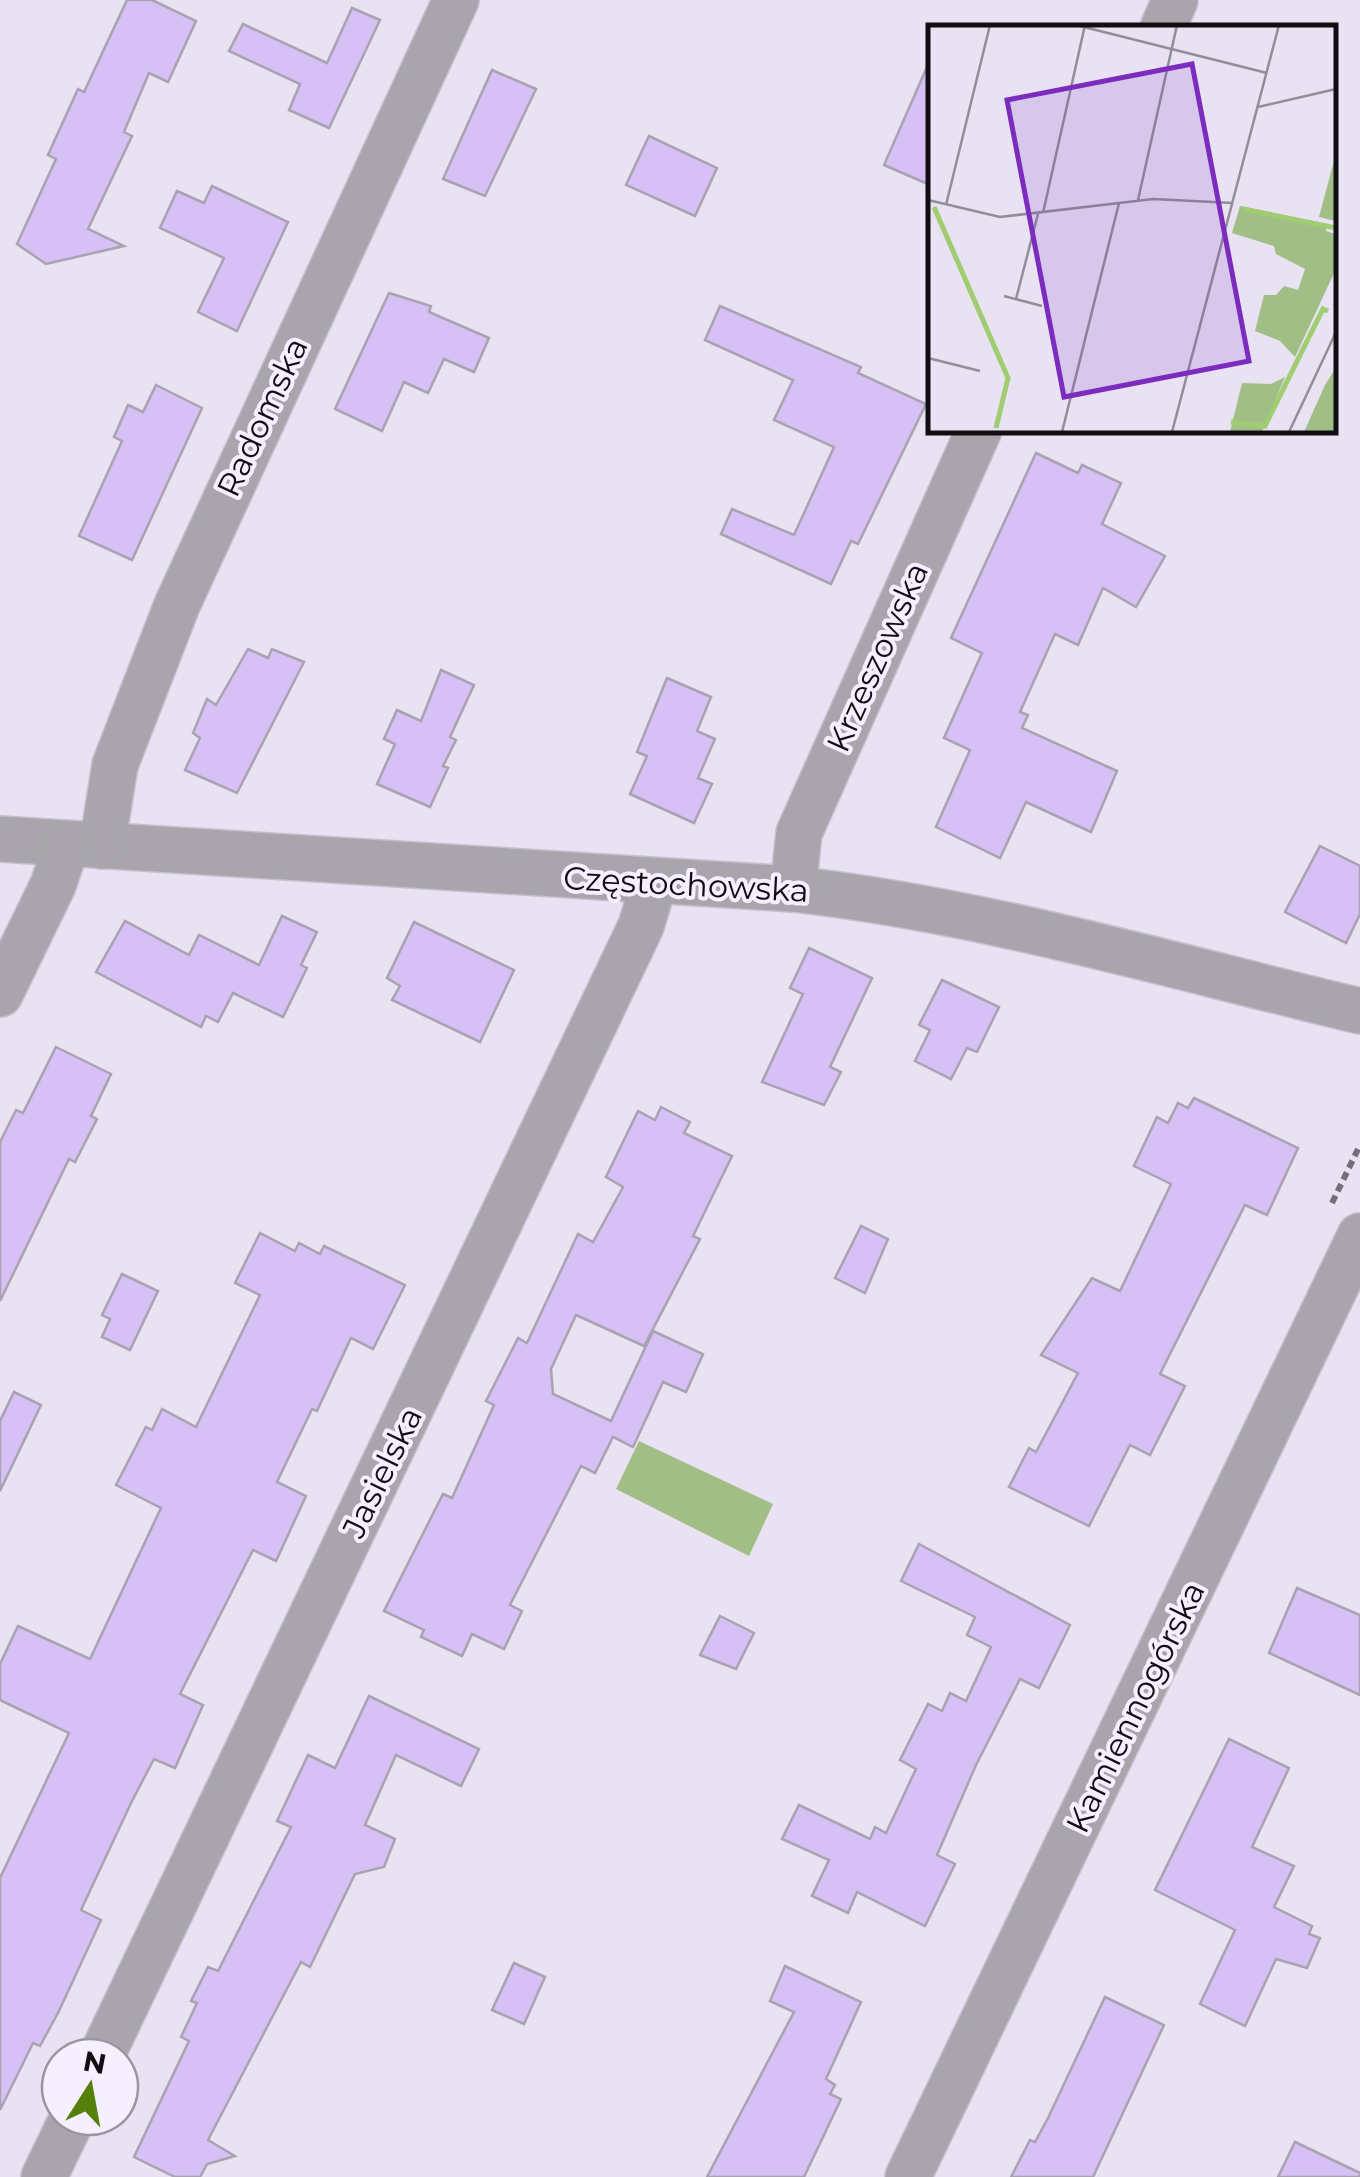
<svg xmlns="http://www.w3.org/2000/svg" width="1360" height="2177" font-family="Montserrat,sans-serif">
	<style>
		.green { fill: #a1be86 }
		.building { fill: #d7c0f6; stroke: #a8a2b1; stroke-width: 2.5 }
		.lines { fill: none; stroke-linecap: round; stroke-linejoin: round }
		.street-casing { stroke: #c5c0ce; stroke-width: 48 }
		.path { stroke: #736f79; stroke-width: 6; stroke-dasharray: 8 5; stroke-linecap: butt }
		.street { stroke: #a8a5ac; stroke-width: 45 }
		.labels { text-anchor: middle; dominant-baseline: central; stroke-width: 8; stroke-linejoin: round; paint-order: stroke }
		.street-label { font-size: 32px; fill: #100e13; stroke: #f5efff }
		.inset-river { fill: none; stroke: #a0cd71; stroke-width: 5 }
		.inset-road { fill: none; stroke: #928d99; stroke-width: 2.5 }
		.view { fill: #7b2cbf; fill-opacity: 0.15; stroke: #7b2cbf; stroke-width: 5 }
		.inset-edge { fill: none; stroke: #100e13; stroke-width: 5 }
	</style>
	<rect width="100%" height="100%" fill="#e8e2f2"/>
	<polygon class="green" points="639,1441 773,1504 749,1556 616,1489"/>
	<g class="building">
		<polygon points="127,0 152,0 196,21 168,82 149,73 124,132 132,136 88,229 124,246 46,264 17,244 56,159 48,155 78,89 84,92"/>
		<polygon points="352,8 380,20 329,128 289,110 300,84 229,51 243,24 327,63"/>
		<polygon points="930,60 930,185 884,165"/>
		<polygon points="492,70 536,89 485,196 443,179"/>
		<polygon points="649,136 717,168 695,216 626,185"/>
		<polygon points="212,186 288,222 237,331 198,312 224,258 160,228 177,191 204,203"/>
		<polygon points="389,293 431,306 429,312 489,338 474,372 444,359 428,393 404,382 382,431 335,409"/>
		<polygon points="720,306 861,367 858,373 926,404 858,544 851,541 831,584 721,534 732,509 794,535 834,447 774,420 793,380 705,340"/>
		<polygon points="156,385 202,408 132,560 79,536 122,441 114,437 128,405 143,412"/>
		<polygon points="1036,453 1078,473 1082,465 1121,483 1102,524 1165,556 1136,607 1103,588 1078,645 1055,634 1020,712 1028,715 1022,728 1117,771 1091,832 1026,802 1000,858 936,827 970,750 944,738 982,653 951,638"/>
		<polygon points="248,649 268,658 272,649 304,662 237,793 185,770 200,738 193,733 207,699 216,705"/>
		<polygon points="441,670 474,685 450,737 456,740 443,766 448,768 430,807 377,784 395,744 384,739 397,710 421,721"/>
		<polygon points="667,678 711,697 697,731 715,739 698,778 712,784 694,823 630,794 647,756 637,752"/>
		<polygon points="1320,846 1360,866 1360,914 1346,943 1285,912"/>
		<polygon points="282,916 317,932 301,965 307,968 283,1017 233,993 218,1022 206,1016 201,1027 96,972 125,921 189,955 199,935 259,965"/>
		<polygon points="414,922 514,970 480,1042 392,1000 400,986 387,978"/>
		<polygon points="809,948 872,978 830,1067 841,1072 824,1105 762,1082 803,994 790,988"/>
		<polygon points="942,980 999,1007 977,1052 967,1048 951,1079 915,1061 930,1030 919,1025"/>
		<polygon points="56,1047 111,1074 91,1116 97,1119 75,1162 69,1159 0,1301 0,1142 16,1110 23,1113"/>
		<polygon points="1194,1098 1298,1148 1267,1215 1245,1205 1160,1374 1185,1386 1150,1455 1130,1445 1089,1526 1009,1487 1029,1448 1036,1452 1078,1373 1041,1355 1092,1278 1120,1291 1171,1184 1134,1166 1157,1117 1168,1123 1178,1103 1188,1108"/>
		<polygon points="661,1107 690,1122 684,1133 732,1156 693,1236 700,1239 644,1346 576,1315 551,1369 553,1394 611,1421 653,1331 703,1354 686,1392 663,1382 633,1447 613,1437 595,1473 581,1466 510,1605 522,1611 504,1649 472,1634 462,1656 421,1637 424,1630 384,1611 443,1494 452,1498 494,1405 486,1401 518,1338 527,1343 578,1234 593,1242 623,1187 606,1177 638,1111 655,1120"/>
		<polygon points="861,1226 888,1239 865,1293 835,1278"/>
		<polygon points="260,1233 295,1251 299,1243 320,1254 324,1246 405,1285 373,1349 351,1338 317,1411 312,1409 277,1482 306,1496 276,1561 253,1550 180,1694 203,1705 175,1768 154,1759 132,1801 81,1910 101,1920 59,2011 40,2046 33,2043 0,2110 0,1878 69,1733 0,1700 0,1664 18,1626 90,1659 161,1508 116,1485 146,1427 152,1430 162,1409 196,1427 260,1295 235,1283"/>
		<polygon points="122,1274 158,1291 130,1350 102,1337 110,1319 102,1315"/>
		<polygon points="14,1392 41,1405 0,1491 0,1421"/>
		<polygon points="919,1544 1070,1625 1039,1688 1020,1679 976,1765 937,1855 955,1864 925,1926 857,1892 848,1913 812,1896 829,1860 782,1839 799,1805 870,1839 875,1827 886,1833 916,1769 900,1760 928,1704 942,1711 950,1693 966,1701 991,1647 967,1635 975,1617 901,1581"/>
		<polygon points="1297,1588 1360,1615 1360,1695 1269,1653"/>
		<polygon points="720,1616 754,1633 736,1669 700,1655"/>
		<polygon points="369,1696 479,1749 461,1786 396,1755 365,1825 395,1839 384,1867 355,1874 310,1967 301,1962 208,2140 235,2156 207,2164 200,2177 175,2177 134,2157 189,2041 181,2037 197,2003 191,2001 208,1967 218,1971 291,1827 277,1821 308,1755 335,1768"/>
		<polygon points="1229,1739 1289,1768 1252,1847 1294,1866 1274,1907 1312,1926 1309,1934 1320,1938 1307,1968 1276,1959 1245,2026 1200,2004 1235,1930 1155,1890"/>
		<polygon points="514,1963 545,1977 524,2024 492,2010"/>
		<polygon points="785,1966 861,2002 826,2079 835,2085 830,2094 841,2099 804,2177 707,2177 794,2012 770,2001"/>
		<polygon points="1105,1997 1164,2025 1093,2177 1011,2177 1030,2140 1035,2142 1048,2118"/>
		<polygon points="1295,2142 1360,2173 1360,2177 1278,2177"/>
	</g>
	<g class="lines">
		<g class="street-casing">
			<g id="street">
				<polyline points="1163,28 1175,0"/>
				<path d="M0,839L793,889C987,911 1171,966 1360,1011"/>
				<polyline points="102,846 115,765 177,605 456,0"/>
				<polyline points="793,889 799,833 979,430"/>
				<polyline points="0,994 53,885 67,844"/>
				<polyline points="101,2057 641,926 654,883"/>
				<polyline points="44,2177 73,2117"/>
				<polyline points="908,2177 1360,1236"/>
			</g>
		</g>
		<polyline class="path" points="1332,1203 1360,1145"/>
		<use href="#street" class="street"/>
	</g>
	<g class="labels">
		<g class="street-label">
			<text transform="translate(262 417) rotate(-65)">Radomska</text>
			<text transform="translate(877 657) rotate(-66)">Krzeszowska</text>
			<text transform="translate(686 884) rotate(3)">Częstochowska</text>
			<text transform="translate(382 1472) rotate(-64)">Jasielska</text>
			<text transform="translate(1135 1707) rotate(-64)">Kamiennogórska</text>
		</g>
	</g>
	<g transform="translate(928 25)">
		<rect width="408" height="408" fill="#e8e2f2"/>
		<path d="M407,132H408L407,196L391,192ZM312,181L399,199L398,206L407,209V246L367,332L352,316L327,306L336,270H348L356,261L370,265L377,244L348,229L346,221L304,208ZM407,344V407H376L397,360ZM357,352L334,407H302L314,358L343,359Z" fill="#a1be86"/>
		<path class="inset-river" d="M6,182L80,353L68,403M315,184L408,203M303,397L337,401L395,284L400,286"/>
		<path class="inset-road" d="M148,0L339,48M330,82L408,64M0,175L72,192L225,174L305,178M210,175L249,0M18,180L62,0M115,188L157,0M76,271L114,281M88,274L110,189M0,333L52,346M134,407L191,178M244,407L351,0M361,407L408,307"/>
		<path class="view" d="M264,39L321,336L136,372L79,75Z"/>
		<rect width="408" height="408" class="inset-edge"/>
	</g>
	<g transform="translate(90 2087) rotate(11)"><circle r="48" fill="#f5efff" stroke="#9995a1" stroke-width="2.5"/>
	<path d="M0-8L18 38L0 25L-18 38Z" fill="#54810b"/>
	<text y="-15" font-size="28" font-weight="bold" text-anchor="middle" fill="#100e13">N</text>
	</g>
</svg>
